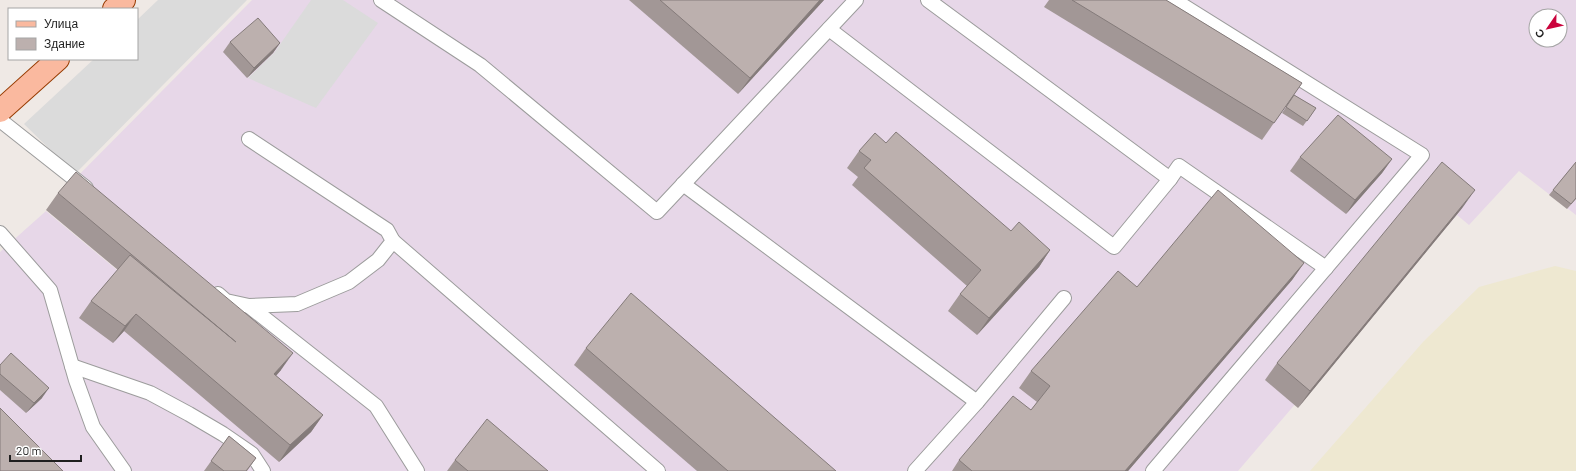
<svg xmlns="http://www.w3.org/2000/svg" width="1576" height="471" font-family="Barlow,sans-serif">
	<style>
		.industrial { fill: #e7d7e8; fill-rule: evenodd }
		.farmland { fill: #eee8d1 }
		.parking { fill: #dbdbdb }
		.lines { fill: none; stroke-linecap: round; stroke-linejoin: round }
		.lane-casing { stroke: #9c9c9c; stroke-width: 16 }
		.primary-casing { stroke: #973b02; stroke-width: 24 }
		.lane { stroke: #fff; stroke-width: 14 }
		.primary { stroke: #fab99f; stroke-width: 22 }
		.wall { fill: #a29796 }
		.shaded-wall { fill: #847b7a }
		.building { fill: #bcb0ae; stroke: #847b7a }
	</style>
	<rect width="100%" height="100%" fill="#efe9e5"/>
	<path class="industrial" d="M252,0H1576V215L1519,171L1469,225L1457,215L1238,471H0V252L46,211L200,339L65,189ZM1536,16H1560V40H1536Z"/>
	<polygon class="farmland" points="1555,266 1576,271 1576,471 1310,471 1423,342 1479,287"/>
	<g class="parking">
		<polygon points="158,0 247,0 75,174 24,124 94,59 137,59 137,20"/>
		<polygon points="311,0 343,0 378,23 316,108 248,78 274,53"/>
	</g>
	<g class="lines">
		<g class="lane-casing">
			<g id="lane">
				<polyline points="381,0 480,65 657,212 856,0"/>
				<polyline points="829,29 1114,247 1170,179 928,0"/>
				<polyline points="0,120 86,188"/>
				<polyline points="1170,179 1179,166 1326,268"/>
				<polyline points="683,184 977,402 1064,298"/>
				<polyline points="0,233 50,290 76,380 93,427 124,471"/>
				<polyline points="393,241 658,471"/>
				<polyline points="218,294 226,301 249,306 297,304 349,282 378,260 393,241 387,230 249,139"/>
				<polyline points="249,306 376,406 417,471"/>
				<polyline points="72,366 150,393 189,414 223,434 252,454 263,471"/>
				<polyline points="915,471 977,402"/>
				<polyline points="1153,471 1422,155 1174,0"/>
			</g>
		</g>
		<g class="primary-casing">
			<g id="primary">
				<polyline points="114,9 124,0"/>
				<polyline points="0,111 58,59"/>
			</g>
		</g>
		<use href="#lane" class="lane"/>
		<use href="#primary" class="primary"/>
	</g>
	<g class="wall">
		<polygon points="629,0 824,0 738,94"/>
		<polygon points="1049,0 1166,0 1302,83 1262,140 1044,7"/>
		<polygon points="230,42 280,43 273,53 247,78 223,52"/>
		<polygon points="1294,95 1316,108 1303,126 1282,113"/>
		<polygon points="886,143 1011,231 1050,250 1039,267 977,335 948,311 960,294 967,286 852,185 858,177 847,168 859,151"/>
		<polygon points="1300,157 1392,159 1382,173 1346,214 1290,171"/>
		<polygon points="1576,162 1576,199 1567,209 1549,195"/>
		<polygon points="58,193 281,370 276,376 323,415 311,432 279,462 124,331 113,343 79,318 91,301 118,270 46,210"/>
		<polygon points="1463,207 1298,408 1265,380 1277,363"/>
		<polygon points="1304,263 1292,280 1128,471 952,471 959,460 1031,410 1037,402 1019,388 1031,371 1137,287"/>
		<polygon points="586,348 836,471 697,471 574,365"/>
		<polygon points="0,365 42,398 26,413 0,390"/>
		<polygon points="229,436 256,458 247,471 204,471"/>
		<polygon points="455,460 548,471 447,471"/>
	</g>
	<g class="shaded-wall">
		<polygon points="820,0 824,0 738,94 750,78"/>
		<polygon points="280,43 273,53 247,78 254,68"/>
		<polygon points="1392,159 1382,173 1346,214 1355,200"/>
		<polygon points="1475,190 1463,207 1298,408 1310,391"/>
		<polygon points="1050,250 1039,267 977,335 989,318"/>
		<polygon points="1304,263 1292,280 1128,471 1125,471"/>
		<polygon points="136,314 124,331 113,343 125,326"/>
		<polygon points="293,353 281,370 262,391 274,374"/>
		<polygon points="49,388 42,398 26,413 34,403"/>
		<polygon points="323,415 311,432 279,462 290,445"/>
	</g>
	<g class="building">
		<polygon points="660,0 820,0 750,78"/>
		<polygon points="1072,0 1166,0 1302,83 1274,123"/>
		<polygon points="258,18 280,43 254,68 230,42"/>
		<polygon points="1294,95 1316,108 1307,121 1286,107"/>
		<polygon points="1338,115 1392,159 1355,200 1300,157"/>
		<polygon points="896,132 1011,231 1019,222 1050,250 989,318 960,294 981,270 864,168 871,160 859,151 875,133 886,143"/>
		<polygon points="1442,162 1475,190 1310,391 1277,363"/>
		<polygon points="1576,162 1576,198 1571,204 1553,190"/>
		<polygon points="76,172 293,353 274,374 323,415 290,445 136,314 125,326 91,301 130,255 236,342 58,193"/>
		<polygon points="1218,190 1304,263 1125,471 972,471 959,460 1013,396 1031,410 1050,386 1031,371 1118,271 1137,287"/>
		<polygon points="631,293 836,471 728,471 586,348"/>
		<polygon points="11,353 49,388 34,403 0,374 0,365"/>
		<polygon points="0,408 63,471 0,471"/>
		<polygon points="487,419 548,471 468,471 455,460"/>
		<polygon points="229,436 256,458 246,471 224,471 211,461"/>
	</g>
	<rect x="8" y="8" width="130" height="52" fill="#ffffff" stroke="#a5a5a5"/>
	<rect x="16" y="21" width="20" height="6" fill="#fab99f" stroke="#a5a5a5"/>
	<text x="44" y="28" font-size="12" fill="#1f1f1f">Улица</text>
	<rect x="16" y="38" width="20" height="12" fill="#bcb0ae" stroke="#a5a5a5"/>
	<text x="44" y="48" font-size="12" fill="#1f1f1f">Здание</text>
	<g transform="translate(1548 28) rotate(236)"><circle r="19" fill="#ffffff" stroke="#a5a5a5"/>
	<path d="M0-3L7 15L0 10L-7 15Z" fill="#ca033c"/>
	<text y="-6" font-size="11" font-weight="bold" text-anchor="middle" fill="#1f1f1f">С</text>
	</g>
	<path d="M10 455v6h71v-6" fill="none" stroke="#1f1f1f" stroke-width="2"/>
	<text x="16" y="455" font-size="12" fill="#1f1f1f" stroke="#ffffff" stroke-width="3" paint-order="stroke">20 m</text>
</svg>
